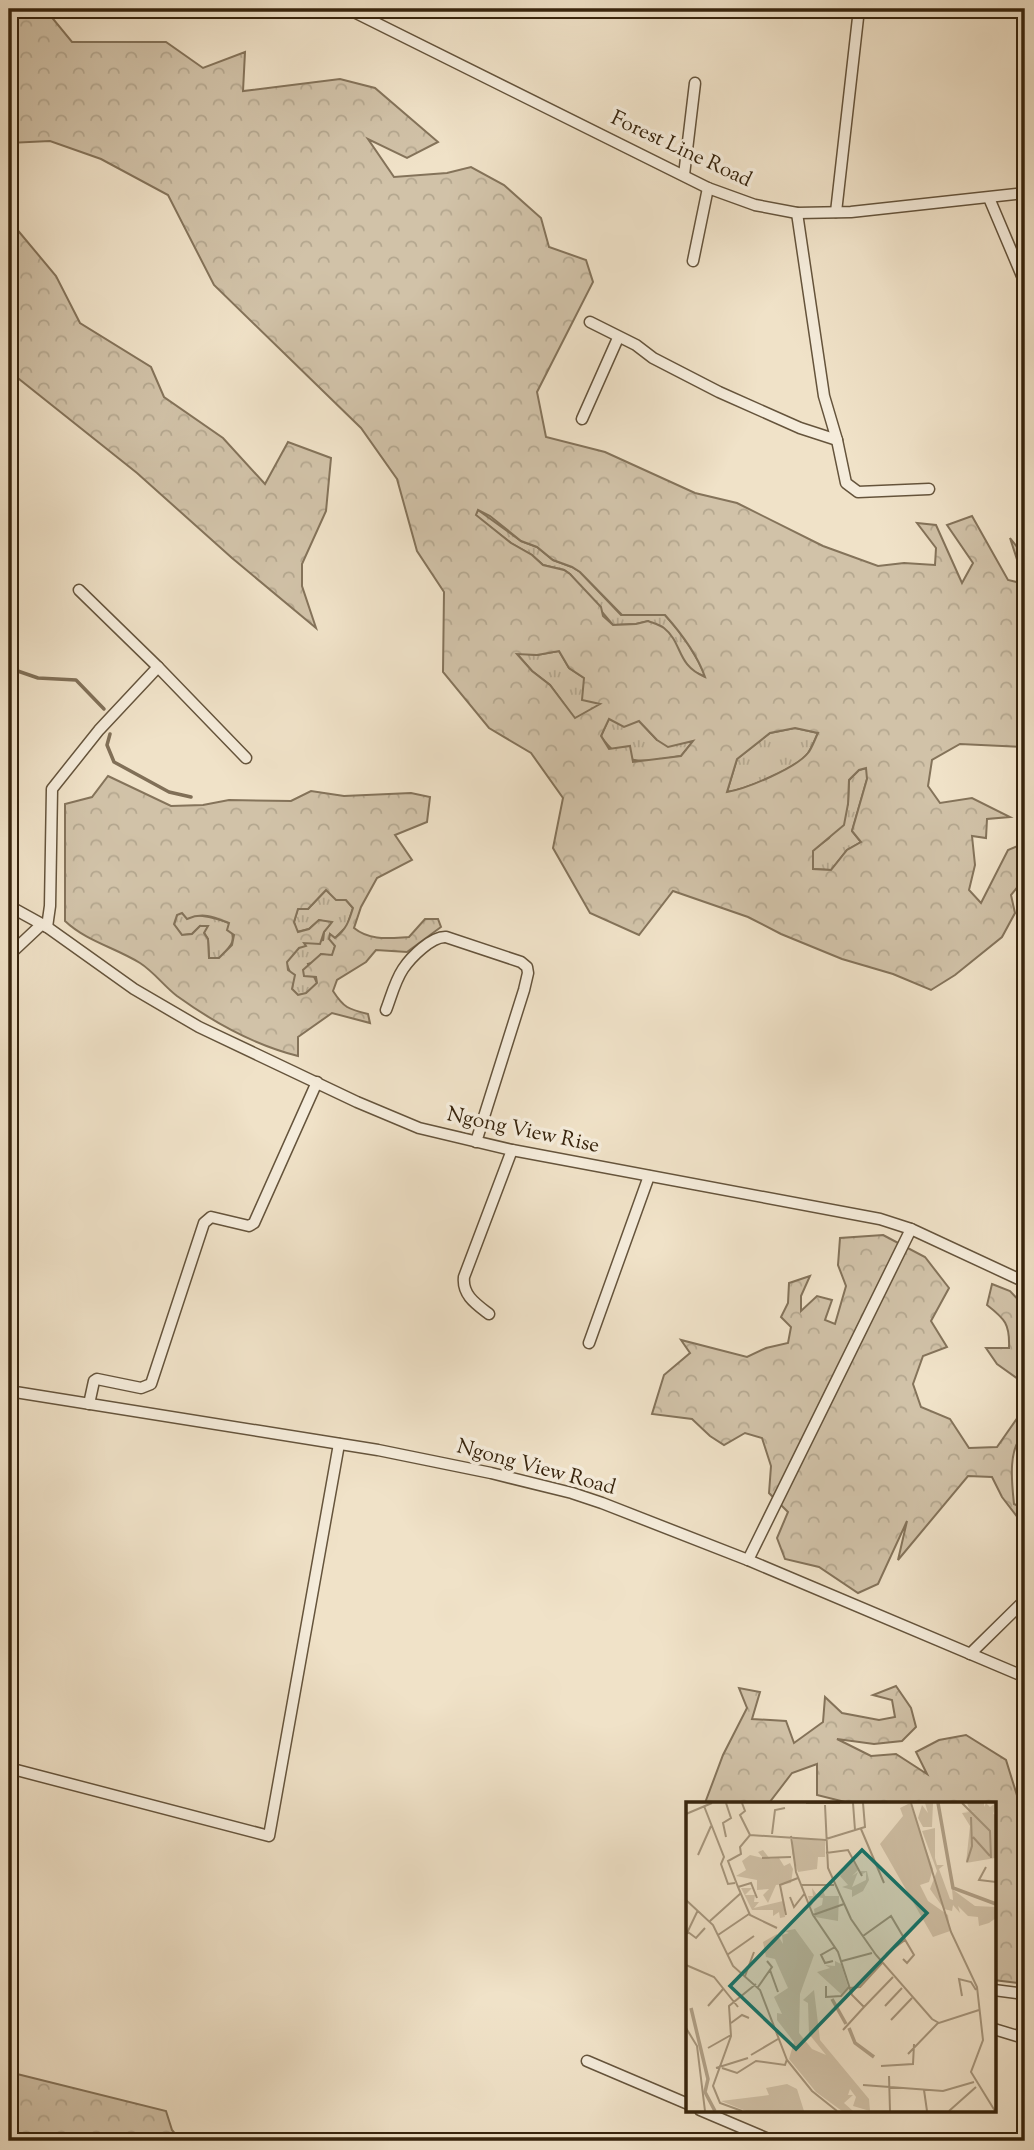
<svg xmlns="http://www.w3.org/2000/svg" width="1034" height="2150" font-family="'Sorts Mill Goudy',serif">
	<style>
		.grass { fill: url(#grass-tufts); stroke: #84735a; stroke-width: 2 }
		.forest { fill: url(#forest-crowns); stroke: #84735a; stroke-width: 2; fill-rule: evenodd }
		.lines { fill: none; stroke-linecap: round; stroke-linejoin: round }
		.stream { stroke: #806f57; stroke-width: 3.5 }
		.minor-casing { stroke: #65543c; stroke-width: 13 }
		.minor { stroke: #f5ecdb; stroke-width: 10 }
		.labels { text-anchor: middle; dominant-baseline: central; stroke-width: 7; stroke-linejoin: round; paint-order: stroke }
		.street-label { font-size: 21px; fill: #37240d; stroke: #f5ecdb }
		.inset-river { fill: none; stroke: #b1a188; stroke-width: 3.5 }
		.inset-road { fill: none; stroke: #a6967d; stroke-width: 2 }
		.view { fill: #0f766e; fill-opacity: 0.15; stroke: #0f766e; stroke-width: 3.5 }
		.inset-edge { fill: none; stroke: #37240d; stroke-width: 3.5 }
	</style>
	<defs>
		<pattern id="grass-tufts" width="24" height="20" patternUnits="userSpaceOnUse" patternTransform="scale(1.75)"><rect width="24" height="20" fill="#d1c2a8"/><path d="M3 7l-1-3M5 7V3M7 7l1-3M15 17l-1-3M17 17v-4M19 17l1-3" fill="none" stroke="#b4a78f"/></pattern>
		<pattern id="forest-crowns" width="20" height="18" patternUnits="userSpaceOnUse" patternTransform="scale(1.75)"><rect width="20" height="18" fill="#d1c2a8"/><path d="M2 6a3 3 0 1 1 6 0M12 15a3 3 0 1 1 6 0" fill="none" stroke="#b4a78f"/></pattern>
	</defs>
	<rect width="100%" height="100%" fill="#f0e2c8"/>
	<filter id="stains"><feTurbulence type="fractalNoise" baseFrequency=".00286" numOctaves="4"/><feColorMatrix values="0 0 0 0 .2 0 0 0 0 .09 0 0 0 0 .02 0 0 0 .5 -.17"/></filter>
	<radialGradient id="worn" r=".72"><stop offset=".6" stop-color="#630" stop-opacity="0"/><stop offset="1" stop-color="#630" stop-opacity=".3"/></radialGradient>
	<g class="grass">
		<path d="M478,510L521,541L537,547L553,560L572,567L580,572L621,615H665C682,633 696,654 706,677L692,671L681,657L673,640L648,621L636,624L613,625L570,574L564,570L543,565L532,555L511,543L475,515Z"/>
		<polygon points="559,651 569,668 584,678 601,704 575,719 550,685 532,671 516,653 537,655"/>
		<path d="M609,718L639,721L657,740H694L681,756C648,761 622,769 601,736Z"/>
		<path d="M795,728L818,733C815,739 812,748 808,753C796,769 746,789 727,792L737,759L770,733Z"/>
		<polygon points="867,768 867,779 852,831 861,842 847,850 831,870 812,869 812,851 829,838 848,804 849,780 859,770"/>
		<polygon points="326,890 346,900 353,908 347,926 335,938 331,935 335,946 332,956 321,954 315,962 308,964 317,983 306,994 298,995 292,989 293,980 286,962 303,943 323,940 324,932 331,923 319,920 309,929 297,932 294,922 298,908 308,909"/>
		<path d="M182,912C201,917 210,915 229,923C237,942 232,945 219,958H209L208,939L200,926L192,934L182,935L174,925L177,914Z"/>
	</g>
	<g class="forest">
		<path d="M9,9H45L72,42H166L203,68L245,52L243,91L340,79L375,88L438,142L407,158L368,139L394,177L447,173L471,167L504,185L541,218L549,247L586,260L593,282L537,392L546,437L605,452L695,493L737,503L823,546L878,566L904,563L935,565L936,548L917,523L936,525L962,583L973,563L947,525L972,516L1008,580L1025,584L1010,538L1025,557V747L960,744L932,760L928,786L940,803L972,798L1010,817L987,819L986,838L972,836L975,865L969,890L981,903L1008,850L1020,845L1024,879L1011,895L1015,913L1002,937L955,975L931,990L893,974L842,959L781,934L748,917L673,891L639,935L590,913L553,848L563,798L531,753L489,728L443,672L444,592L417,551L397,479L361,428L214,285L168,195L101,159L50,141L9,143ZM478,510L490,516L521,541L537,547L553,560L572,567L580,572L622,615H665C681,633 697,654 705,677C676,665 683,643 664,628C660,625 653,623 648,621L636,624L613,625L603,616L601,607L570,574L564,570L543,565L532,555L511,543L476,515ZM559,651L569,668L584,678L582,700L600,704L575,718L550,685L532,671L517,654L537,655ZM609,719L624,727L639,721L657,740L668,747L693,741L681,756L633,762L630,746L609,749L601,736ZM795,728L818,733C815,739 812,748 808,753C796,768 746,789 727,792L737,759L770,733ZM866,768L867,779L852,831L861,842L847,850L831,870L813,869V851L844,825L848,804L849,780L859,770Z"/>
		<polygon points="15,227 56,276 80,323 151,367 164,397 223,438 265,484 288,442 331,458 326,511 302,564 302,586 316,628 232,558 137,473 9,371 9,228"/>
		<path d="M108,776L171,806L203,805L229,800L291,801L311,791L344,796L411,793L430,797L427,822L395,835L412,860L377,878L361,907L354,928C370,941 389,938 409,937L425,919H438L441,927L407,952L376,950L366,962L337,980L333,991C344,1008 348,1009 368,1014L370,1023L332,1013L298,1037V1056C254,1045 213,1022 177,996C164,986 154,972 140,963C116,948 86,941 65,921V804L92,797ZM326,890L336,900H346L353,908C349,921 346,930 335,938L330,934L329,939L335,946L332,955L321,954L303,970L304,976L316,977L317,983L306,993L298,995L292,989L295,975L288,970L287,962L299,948L306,946L304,943L320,944L324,932L332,922L319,920L309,929L298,932L294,922L298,909H308ZM182,913L187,919C203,912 214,917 229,923L227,930L234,935L232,945L219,958H209L208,939L204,933L208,926H200L192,934L182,935L174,924L177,915Z"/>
		<path d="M883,1235L925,1257L949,1288L931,1321L947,1347L923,1356L913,1384L921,1407L950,1419L969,1448L997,1447L1025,1407V1434C1007,1446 1012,1485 1014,1504L1025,1509V1527L1002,1497L992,1477L968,1476L898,1560L907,1521L878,1584L858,1593L819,1567L785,1559L777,1538L788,1512L769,1493L771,1466L762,1438L745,1433L724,1445L710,1436L692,1419L652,1414L664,1375L690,1353L681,1340L747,1357L766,1348L788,1343L791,1327L781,1317L788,1303L789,1283L810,1276L801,1296V1311L817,1296L832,1300L825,1320L835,1324L846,1286L838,1265L840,1238Z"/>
		<path d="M992,1284L1010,1291L1025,1307V1384L997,1364L986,1348H1009C1010,1324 1005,1319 987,1305Z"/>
		<polygon points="896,1686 911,1708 916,1727 902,1741 874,1744 837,1739 871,1756 896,1754 927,1774 916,1752 939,1740 966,1735 1006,1760 1024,1818 1020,1887 1025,1920 1025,1984 994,1980 994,1804 853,1804 817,1795 817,1764 792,1773 769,1803 705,1803 723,1755 747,1708 739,1688 760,1692 752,1719 786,1721 794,1743 823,1722 825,1697 842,1713 879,1720 895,1717 892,1700 873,1695"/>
		<polygon points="9,2072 166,2111 172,2130 181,2141 9,2141"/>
	</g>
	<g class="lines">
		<g class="stream">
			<polyline points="9,668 38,678 76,680 104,709"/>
			<polyline points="110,734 107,745 114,762 169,792 191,797"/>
		</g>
		<g class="minor-casing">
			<g id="minor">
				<polyline points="348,9 708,188 755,205 797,213 851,212 1025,193"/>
				<polyline points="684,175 695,83"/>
				<polyline points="989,198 1025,283"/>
				<polyline points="836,212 859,9"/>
				<polyline points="797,213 824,396 837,440 846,483 858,492 929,489"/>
				<polyline points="693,261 708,188"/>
				<polyline points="590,322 636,345 653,358 719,392 800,428 837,440"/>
				<polyline points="582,419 618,338"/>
				<polyline points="79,590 158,667"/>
				<polyline points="9,906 47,927 134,989 199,1027 357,1102 419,1128 512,1150 880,1219 911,1229 1025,1282"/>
				<polyline points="47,927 50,906 52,789 99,730 158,667 246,758"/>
				<polyline points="9,955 41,925"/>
				<path d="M386,1010C391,997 395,981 403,969C411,957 432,936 446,937L521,962L527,967L528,973L524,990L476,1142"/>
				<path d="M489,1314C476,1304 462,1295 464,1277L512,1150"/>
				<polyline points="589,1343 649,1176"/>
				<polyline points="9,1391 378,1450 491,1473 572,1493 602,1503 748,1560 1025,1677"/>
				<polyline points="89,1404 94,1381 97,1379 141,1388 151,1384 204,1223 211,1217 249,1226 254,1223 317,1082"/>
				<polyline points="748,1560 911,1229"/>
				<polyline points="970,1654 1025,1600"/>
				<polyline points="9,1768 269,1836 339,1444"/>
				<polyline points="994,1990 1025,1994"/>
				<polyline points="994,2029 1017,2036 1025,2029"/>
				<polyline points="587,2061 688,2104"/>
				<polyline points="700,2110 773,2141"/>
			</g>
		</g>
		<use href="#minor" class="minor"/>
	</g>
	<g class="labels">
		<g class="street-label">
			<text transform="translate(681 150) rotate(25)">Forest Line Road</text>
			<text transform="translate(523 1131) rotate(12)">Ngong View Rise</text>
			<text transform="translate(536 1468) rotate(15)">Ngong View Road</text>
		</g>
	</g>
	<g transform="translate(686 1802)">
		<rect width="310" height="310" fill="#f0e2c8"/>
		<path d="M297,8L310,13L309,56L280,61L284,24L276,11Z" fill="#d1c2a8"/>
		<path d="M224,1L247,67L243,80L234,83L242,99L262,113L264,129L247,135L194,42L217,14L214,6ZM239,1H247L246,25H237L232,16L236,3L242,11ZM281,1H298V5L300,1L304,5L310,1L304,25L300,15L299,22L294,17L296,9L279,10L284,9ZM249,26V56L251,63H258L253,67L264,97L267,98L266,87L289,104L310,105V116L303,121L293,124L292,115L282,114L272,104L274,111L267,103L266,109L258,107L244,87L251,69L236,29ZM107,36L139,39V55H132L131,67L112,70L106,51ZM77,48L84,57L93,56L98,64L104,61L107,67L105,81L90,83L82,101L77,93L83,87L71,88V78L50,74L60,68L56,59L64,53L77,56L72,50ZM166,58L172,68L166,74L172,70L166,85L180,78V70L175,73V69H181L183,78L177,89L166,95V88L156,85L162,83L154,74ZM136,85L139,94H153L152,119L129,115L128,107L136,103L137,96L130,95L125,105L122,94H127L126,86L131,93L136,92ZM55,86H66L59,93H69L68,100H73L68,106L97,99L99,115L94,116L93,110L87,114V108H66ZM109,127L128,153L114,192L113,231L126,247L140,253L123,232L122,201L117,198L128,188L134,238L183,297L184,309L167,304L170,295L164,287L162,293H167L158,301L167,309H156L130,290L103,257L108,240L91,218V211L96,212L88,195L102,186L89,157L80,155L77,140L91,132L97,142L96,133L103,131L99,129ZM149,159L155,162L162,185L155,192L131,170L144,166L139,163L149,164ZM101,282L111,287L118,309H60L35,299L83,293L80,286Z" fill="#d1c2a8"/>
		<path class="inset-river" d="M252,1L267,86L310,102M146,197L160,222M5,206L22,277L19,290L29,309M163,226L169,241L188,255"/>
		<path class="inset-road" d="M56,1L59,9L54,13L64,33M120,1H154M167,1L169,28M225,1L265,130L291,185L297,238L285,270L309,309M276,1L304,29L305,56M139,3L142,66L165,117L190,153L246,217L253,221L293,208M18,4L38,55L35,62L42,82L49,81M0,12L26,1M175,27L198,81M86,32L89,8L99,6M105,34L110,70L127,113L152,150L166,193L178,205L207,175M40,35L37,21L45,16L40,1M287,35L304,54M140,37L179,25L177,1M140,51L162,48L176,74M12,53L25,24M76,56L105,55M281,60L286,44L285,15M300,65L293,78L310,80M115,83H148M52,85L64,113L91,126M104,95L108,105L119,91M71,96L65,81L52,85L42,59L55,52L54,45L64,33L140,38M0,98L27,123L47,164L74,188L101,258L126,289L151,309M100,113L94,83L112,76M127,113L158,102M24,119L55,91M2,130L10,136L19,126M0,133L12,108M32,133L63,112M177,134L205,114L228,153L221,161L217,157M200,152L219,138M41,153L68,134M147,159L139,161L135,153L149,145M156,159L186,151M0,163L28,175L52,205M84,168L92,190M59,174L68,150M140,184V195L155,194L163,185M72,185L86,165L81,159M164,186L174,185L196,161M276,194L273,177L285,180L290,188M22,204L38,186M199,204L216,186M205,218L226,196M45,221L56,213L63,216M0,226L11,244L19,309M157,228L178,205M22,246L45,233M222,252L252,221M65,253L92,237M195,264L227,262L228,242M30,266L62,256M36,266L51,271L70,259L99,263L101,257M203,274L204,309M177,283L257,289L288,280M238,288L241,309M56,309L34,301L27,284L45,234L43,204L70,182M263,309L290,285"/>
		<path class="view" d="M176,48L241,111L110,247L44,184Z"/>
		<rect width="310" height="310" class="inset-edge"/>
	</g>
	<rect width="1034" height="2150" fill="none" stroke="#f0e2c8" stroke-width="35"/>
	<rect x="10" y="10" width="1013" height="2129" fill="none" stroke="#37240d" stroke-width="3.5"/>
	<rect x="18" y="18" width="999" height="2115" fill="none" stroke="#37240d" stroke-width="2"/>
	<rect width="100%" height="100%" filter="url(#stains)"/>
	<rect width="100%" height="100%" fill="url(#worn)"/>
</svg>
